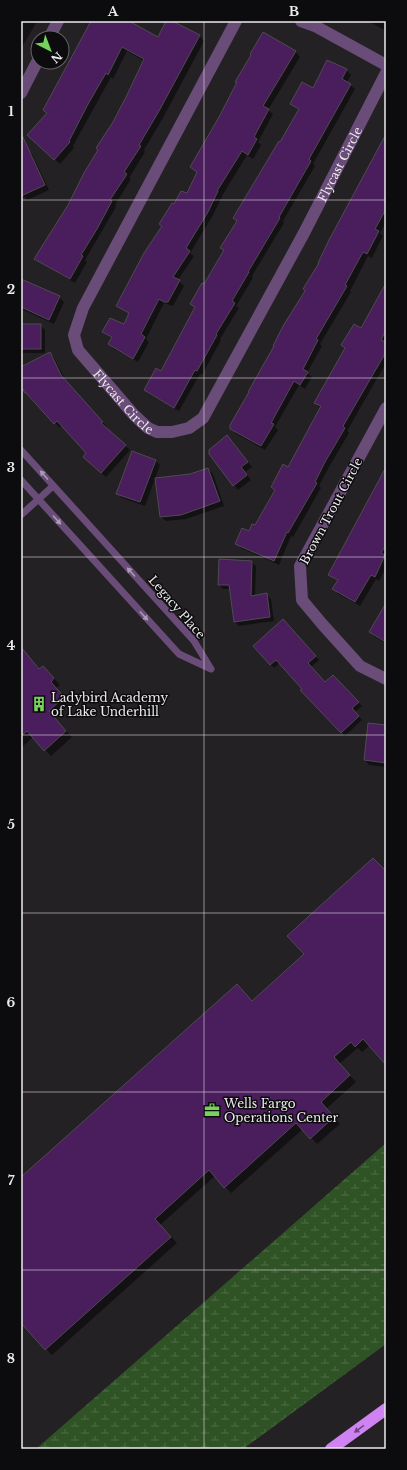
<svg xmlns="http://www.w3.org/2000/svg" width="407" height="1470" font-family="'Libre Baskerville',serif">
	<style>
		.wetland { fill: url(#wetland-marsh) }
		.shadow { fill: #0007 }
		.building { fill: #4a1d5d; stroke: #4e4b4f }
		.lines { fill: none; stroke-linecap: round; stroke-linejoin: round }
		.lane { stroke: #6a4c79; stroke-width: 7 }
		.street { stroke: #6a4c79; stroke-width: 12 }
		.highway { stroke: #cf82f2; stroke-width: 12 }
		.oneway { fill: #ab9bb3 }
		.oneway2 { fill: #6e4680 }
		.grid { fill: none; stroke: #eceaed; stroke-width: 1; stroke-opacity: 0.55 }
		.labels { text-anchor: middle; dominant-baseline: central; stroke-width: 3; stroke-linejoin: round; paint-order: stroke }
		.street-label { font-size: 12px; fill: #eceaed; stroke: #0c0b0d }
		.poi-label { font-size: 12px; fill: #eceaed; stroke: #0c0b0d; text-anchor: start }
		.neatline { fill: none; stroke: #eceaed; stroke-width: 1.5 }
		.grid-label { font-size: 13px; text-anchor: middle; font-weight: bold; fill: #eceaed }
	</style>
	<defs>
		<pattern id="wetland-marsh" width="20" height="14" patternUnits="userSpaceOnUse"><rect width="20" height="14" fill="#305326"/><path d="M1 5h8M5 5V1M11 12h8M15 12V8" fill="none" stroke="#4e6c46"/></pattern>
	</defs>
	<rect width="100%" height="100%" fill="#242125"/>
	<polygon class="wetland" points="386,1143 386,1344 243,1449 36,1449"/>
	<g class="shadow">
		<polygon points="21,21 37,21 21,49"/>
		<polygon points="92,21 127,21 158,38 167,21 170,21 200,36 204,41 164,116 144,150 145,152 129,178 131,179 115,205 116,207 85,260 87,262 75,283 41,263 36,258 69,206 114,122 144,61 127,51 113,79 111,77 73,146 74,148 60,164 33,140 48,113"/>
		<polygon points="368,21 386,21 386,31"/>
		<polygon points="264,33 296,52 300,57 268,110 273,114 258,142 261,145 253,159 247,155 222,196 222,197 212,217 190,253 194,256 178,280 184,286 173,306 164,303 146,339 149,342 138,362 114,349 109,344 112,338 104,332 124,326 130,314 118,305 175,206 187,195 198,173 191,167 219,117"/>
		<polygon points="346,70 351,75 347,82 355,89 313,164 315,166 283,221 284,223 252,276 253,278 236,306 239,308 220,339 221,340 202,375 200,374 179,411 149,394 145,390 161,373 196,308 191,304 204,285 225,251 222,248 238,222 299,110 291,104"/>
		<polygon points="386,138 386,222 380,233 383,236 372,258 368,256 350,291 351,292 320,344 322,346 307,373 312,377 305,389 299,385 275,427 278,430 265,450 236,434 231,429 306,291"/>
		<polygon points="27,149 32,154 49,190 27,200 21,193 21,152"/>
		<polygon points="386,285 386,363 347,431 349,433 329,467 319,486 321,488 293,537 291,536 279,565 241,548 237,544 255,527 276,491 272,487 288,468 321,408 315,402 362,330"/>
		<polygon points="21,286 59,297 64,302 54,324 21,309"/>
		<polygon points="21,325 40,325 45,330 45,353 21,353"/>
		<polygon points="49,353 54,358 66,381 107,427 105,428 130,450 106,477 89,462 88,453 62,425 60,428 26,393 21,383 21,368"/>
		<polygon points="232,441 252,467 245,472 251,480 238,490 234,485"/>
		<polygon points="155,460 160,465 145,506 122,498 117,493"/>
		<polygon points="208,469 213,474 224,506 186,519 166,521 161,517 190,475"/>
		<polygon points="386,469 386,568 379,581 376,579 360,606 338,594 334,589 338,581 330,575"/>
		<polygon points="252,562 256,566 255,596 267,595 271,599 274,621 239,626 235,622 230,589 223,589 219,585"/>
		<polygon points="386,605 386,643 375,637 370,632"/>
		<polygon points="286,624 319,660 311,667 326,683 333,677 362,706 355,712 362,720 345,736 301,690 303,689 280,663 274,668 254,646"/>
		<polygon points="21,658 32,660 40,670 49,673 60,685 56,688 69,703 54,718 72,737 51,756 33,737 21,748"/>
		<polygon points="369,724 386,726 386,767 369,765 365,760"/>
		<polygon points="386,872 386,1063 370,1045 362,1052 358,1048 339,1064 356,1082 326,1109 340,1124 317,1144 303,1129 231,1193 215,1176 160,1225 177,1243 52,1355 21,1322 21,1179 252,1002 305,954"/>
	</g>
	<g class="building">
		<polygon points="91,21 129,21 158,37 166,21 172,21 200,35 159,111 139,145 141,146 124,172 127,174 110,200 112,201 97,229 81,255 83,256 70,279 34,259 68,205 84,173 98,150 96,148 113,122 127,95 144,59 122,47 108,75 106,73 87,106 69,141 70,142 54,160 27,135 47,113 43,110"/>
		<polygon points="263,32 296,51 263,106 269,109 254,137 257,139 248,155 242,151 217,191 218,191 208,212 186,248 190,251 173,277 180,280 168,302 164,302 159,299 141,334 145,337 133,359 108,344 112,337 102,332 110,318 124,324 129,313 116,306 144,253 162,226 159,224 172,203 174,204 181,191 187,193 197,172 190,167 219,117 237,82 235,82 251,55 250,54"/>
		<polygon points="327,60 347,69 342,79 351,84 309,159 311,161 279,217 280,218 248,272 249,272 232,301 235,303 216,334 217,335 197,371 195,370 174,408 144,390 156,368 161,371 195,307 190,304 202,283 204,284 224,250 220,248 237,221 233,218 279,141 280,142 299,109 290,104 302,82 313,88"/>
		<polygon points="21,133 45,185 21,196"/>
		<polygon points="386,134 386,209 375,229 379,231 367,254 363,252 345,285 347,286 316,339 318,340 303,369 308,372 300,385 294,381 271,423 274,424 261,446 230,429 230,425 249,392 248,392 274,346 273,346 283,326 305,291 303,289 319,263 318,263 329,240"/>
		<polygon points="21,279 60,296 49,320 21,307"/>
		<polygon points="386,283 386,330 381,340 386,342 386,352 343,426 345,428 325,462 315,482 317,483 288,533 287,532 274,561 235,544 242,528 249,531 252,524 255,525 275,490 271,487 283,464 288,467 321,406 314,403 345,348 341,345 354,324 361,328"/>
		<rect x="21" y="324" width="20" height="25"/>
		<polygon points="50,352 61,375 103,422 101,423 126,445 101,473 83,457 86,453 57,421 54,424 26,393 25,393 21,386 21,367"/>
		<polygon points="227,435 248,462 241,467 247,475 233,486 209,454 209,450"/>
		<polygon points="132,451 156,460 140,502 116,494"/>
		<polygon points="386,467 386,545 381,553 385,555 375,577 371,575 355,602 332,589 338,580 328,575"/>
		<polygon points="208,468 220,501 181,515 160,517 155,478 190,474"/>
		<polygon points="219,559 252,561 251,596 267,593 270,617 234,622 229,585 218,585"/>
		<polygon points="386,603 386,642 369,632"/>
		<polygon points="283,619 316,656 308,663 325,682 333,675 359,702 352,708 359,716 341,733 300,690 302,689 276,660 270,665 253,646"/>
		<polygon points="21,647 39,669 43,666 54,678 51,682 64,697 49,711 66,731 44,751 27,731 21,736"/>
		<polygon points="368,723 386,725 386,763 364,760"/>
		<polygon points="373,858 386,871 386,1065 363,1039 355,1047 351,1042 334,1057 350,1075 321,1102 334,1117 310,1139 296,1123 224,1188 209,1170 155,1219 171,1237 45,1350 21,1323 21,1177 237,984 252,1001 304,954 287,936"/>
	</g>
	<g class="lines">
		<g class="lane">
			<polyline points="21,450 194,641 211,669 179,654 21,480"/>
			<polyline points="21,515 53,486"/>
		</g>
		<g class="street">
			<path id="s1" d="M236,21L83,308L74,335L78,350L134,415L148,428L157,432H172L189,428L203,418L304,233L386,73"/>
			<polyline points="301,21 315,26 386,65"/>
			<polyline points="49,38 58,21"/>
			<polyline points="21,93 38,60"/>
			<polyline points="386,408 300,566 302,600 323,625 360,666 386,679"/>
		</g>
		<polyline class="highway" points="331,1449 386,1409"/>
	</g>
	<defs><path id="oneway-solid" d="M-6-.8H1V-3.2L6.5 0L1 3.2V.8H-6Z"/></defs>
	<g class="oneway">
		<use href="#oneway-solid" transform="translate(44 475) rotate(-132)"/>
		<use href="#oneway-solid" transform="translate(57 520) rotate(48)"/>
		<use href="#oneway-solid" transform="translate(131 572) rotate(-132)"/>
		<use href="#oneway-solid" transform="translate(144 616) rotate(48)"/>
	</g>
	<use class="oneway2" href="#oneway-solid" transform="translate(359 1429) rotate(144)"/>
	<path class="grid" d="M204,21V1449M21,200H386M21,378H386M21,557H386M21,735H386M21,913H386M21,1092H386M21,1270H386"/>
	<defs>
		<g id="building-bare" transform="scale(1.2)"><path d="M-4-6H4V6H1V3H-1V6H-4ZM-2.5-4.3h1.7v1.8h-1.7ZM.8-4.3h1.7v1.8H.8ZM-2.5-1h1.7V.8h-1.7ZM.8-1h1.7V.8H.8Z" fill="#75d25b" stroke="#0c0b0d" stroke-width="2.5" paint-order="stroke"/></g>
		<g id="office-bare" transform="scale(1.2)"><path d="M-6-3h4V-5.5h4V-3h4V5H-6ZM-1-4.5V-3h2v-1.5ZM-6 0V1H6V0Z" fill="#75d25b" stroke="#0c0b0d" stroke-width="2.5" paint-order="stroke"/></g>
	</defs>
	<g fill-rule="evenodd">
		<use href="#building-bare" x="39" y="704"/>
		<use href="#office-bare" x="212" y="1110"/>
	</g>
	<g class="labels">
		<g class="street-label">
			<text stroke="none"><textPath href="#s1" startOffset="822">Flycast Circle</textPath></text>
			<text stroke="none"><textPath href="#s1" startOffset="438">Flycast Circle</textPath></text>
			<text transform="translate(331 511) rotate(-62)">Brown Trout Circle</text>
			<text transform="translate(177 607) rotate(49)">Legacy Place</text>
		</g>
		<g class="poi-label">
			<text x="51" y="697">Ladybird Academy<tspan x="51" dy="14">of Lake Underhill</tspan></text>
			<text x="224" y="1103">Wells Fargo<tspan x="224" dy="14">Operations Center</tspan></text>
		</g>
	</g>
	<rect width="407" height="1470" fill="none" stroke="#0c0b0d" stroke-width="44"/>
	<g transform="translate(50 50) rotate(138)"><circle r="19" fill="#0c0b0d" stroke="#666467"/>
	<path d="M0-3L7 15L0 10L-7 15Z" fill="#75d25b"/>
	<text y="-6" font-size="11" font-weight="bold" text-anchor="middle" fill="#eceaed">N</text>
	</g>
	<rect x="22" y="22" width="363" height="1426" class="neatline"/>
	<g class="grid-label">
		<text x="113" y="16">A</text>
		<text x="294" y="16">B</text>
		<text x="11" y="116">1</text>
		<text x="11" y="294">2</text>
		<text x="11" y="472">3</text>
		<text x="11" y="650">4</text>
		<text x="11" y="829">5</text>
		<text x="11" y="1007">6</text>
		<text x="11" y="1185">7</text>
		<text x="11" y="1363">8</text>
	</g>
</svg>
